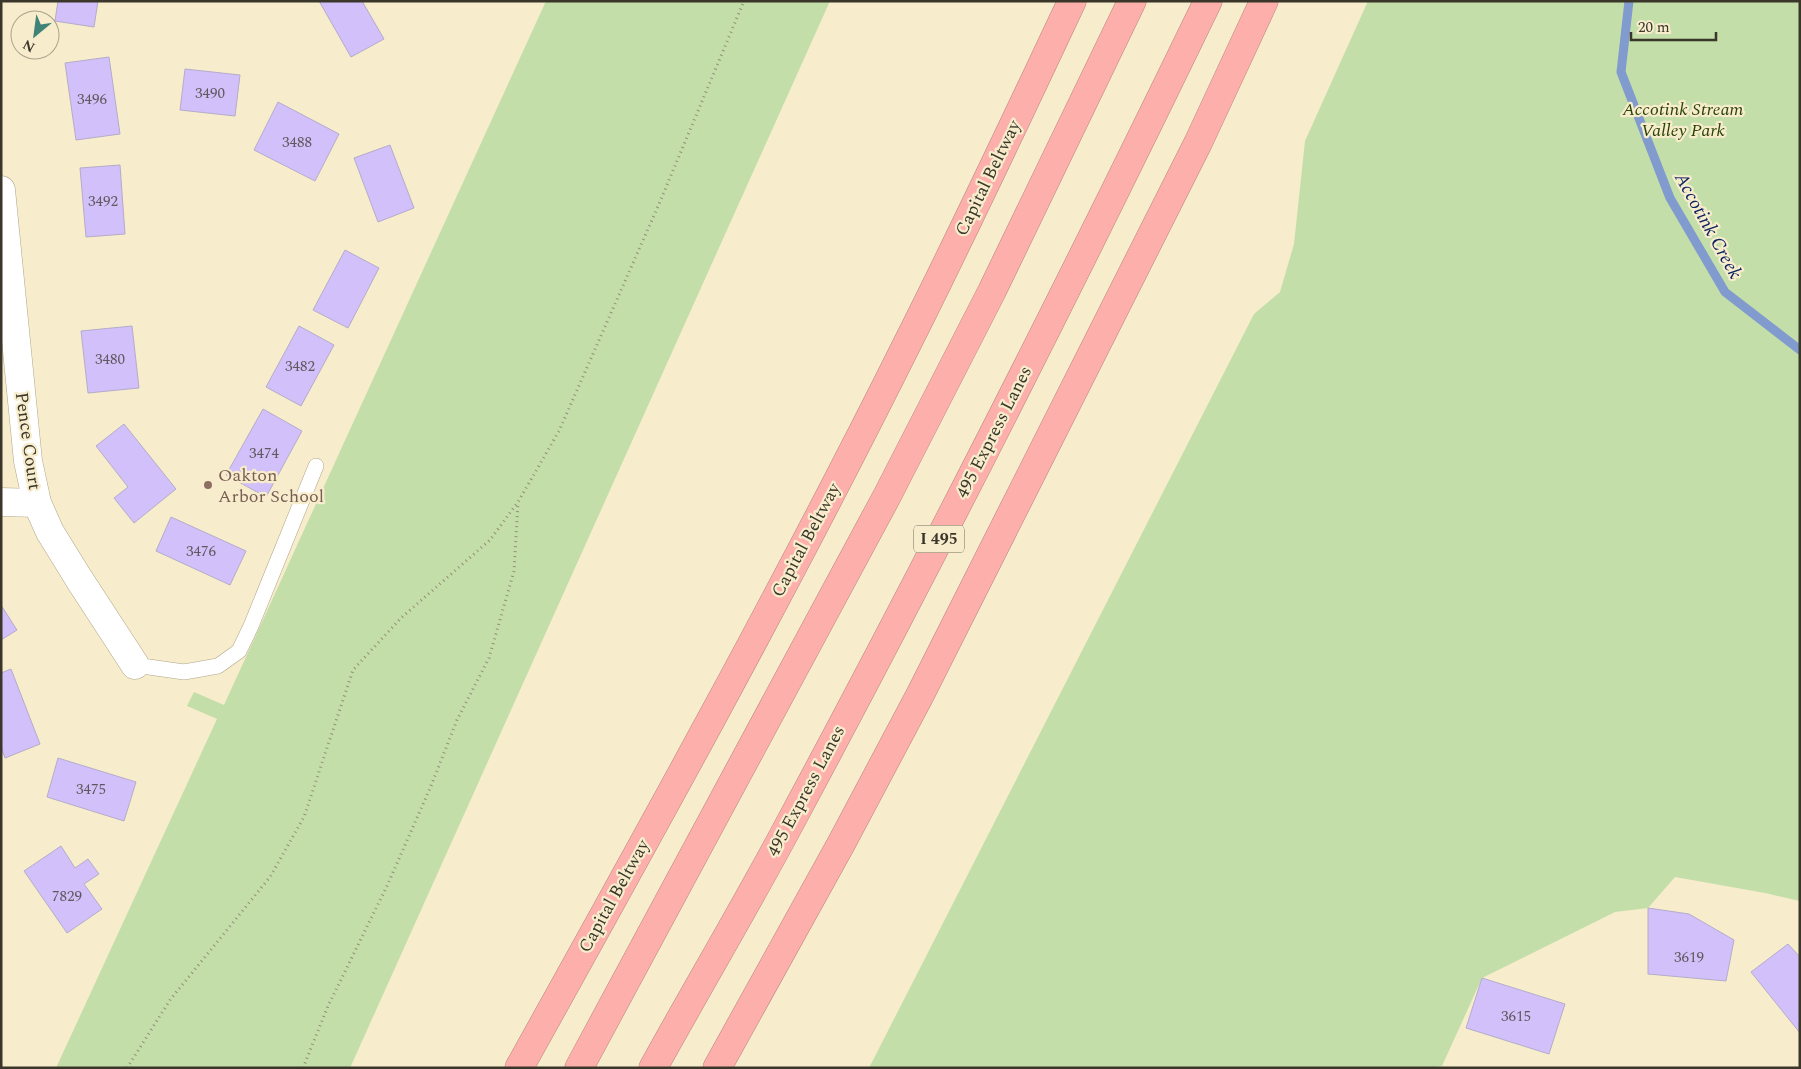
<svg xmlns="http://www.w3.org/2000/svg" width="1801" height="1069" font-family="Spectral,serif">
	<style>
		.green { fill: #c3dea9 }
		.lines { fill: none; stroke-linecap: round; stroke-linejoin: round }
		.stream { stroke: #819bce; stroke-width: 9 }
		.building { fill: #d2c0fa; stroke: #b4acca }
		.service-casing { stroke: #afa587; stroke-width: 16 }
		.minor-casing { stroke: #afa587; stroke-width: 29 }
		.motorway-casing { stroke: #b9857e; stroke-width: 29 }
		.path { stroke: #958e78; stroke-width: 3; stroke-dasharray: 1 4; stroke-linecap: butt }
		.service { stroke: #fff; stroke-width: 15 }
		.minor { stroke: #fff; stroke-width: 28 }
		.motorway { stroke: #fdafac; stroke-width: 28 }
		.education-dot { fill: #8d6e63; stroke: #f7eccc; stroke-width: 2 }
		.labels { text-anchor: middle; dominant-baseline: central; stroke-width: 4.5; stroke-linejoin: round; paint-order: stroke }
		.number-label { font-size: 15px; fill: #60585e }
		.shield { fill: #f7eccc; stroke: #736d5b; stroke-width: 1 }
		.shield-label { font-size: 16px; font-weight: bold; fill: #3a362a }
		.park-label { font-size: 18px; font-style: italic; fill: #2a4306; stroke: #f7eccc }
		.street-label { font-size: 18px; fill: #3a362a; stroke: #f7eccc }
		.education-label { font-size: 18px; fill: #785e54; stroke: #f7eccc; text-anchor: start }
		.water-label { font-size: 19px; font-style: italic; fill: #09235f; stroke: #f7eccc }
	</style>
	<rect width="100%" height="100%" fill="#f7eccc"/>
	<g class="green">
		<polygon points="546,1 830,1 350,1068 56,1068 217,719 187,706 194,692 224,705"/>
		<polygon points="1368,1 1800,1 1800,901 1765,893 1675,877 1648,908 1615,912 1482,978 1442,1066 1429,1068 869,1068 1254,314 1280,292 1294,244 1305,141"/>
	</g>
	<g class="lines">
		<polyline class="stream" points="1629,1 1621,72 1670,198 1725,292 1800,350"/>
	</g>
	<g class="building">
		<polygon points="58,1 98,1 94,27 55,21"/>
		<polygon points="319,1 362,1 384,39 351,57"/>
		<polygon points="109,57 120,134 76,140 65,63"/>
		<polygon points="185,69 240,75 235,116 180,110"/>
		<polygon points="278,102 339,134 315,181 254,150"/>
		<polygon points="390,145 414,208 378,222 354,158"/>
		<polygon points="120,165 125,234 86,237 80,168"/>
		<polygon points="345,250 379,268 348,328 313,310"/>
		<polygon points="132,326 139,388 88,393 81,331"/>
		<polygon points="299,326 334,345 301,406 266,387"/>
		<polygon points="263,409 302,431 266,497 226,475"/>
		<polygon points="124,424 176,489 134,523 114,498 128,487 96,446"/>
		<polygon points="171,517 246,551 230,585 156,551"/>
		<polygon points="1,605 17,630 1,640"/>
		<polygon points="11,669 40,744 5,758 1,747 1,673"/>
		<polygon points="58,758 136,782 124,821 47,797"/>
		<polygon points="61,846 75,868 88,859 99,874 84,884 102,909 67,933 24,871"/>
		<polygon points="1648,908 1689,914 1734,940 1726,981 1648,974"/>
		<polygon points="1788,944 1800,957 1800,1033 1751,972"/>
		<polygon points="1482,978 1565,1004 1549,1054 1466,1028"/>
	</g>
	<g class="lines">
		<g class="service-casing">
			<polyline id="service" points="135,665 184,672 218,666 239,651 251,626 316,466"/>
		</g>
		<g class="minor-casing">
			<g id="minor">
				<polyline points="1,190 28,461 37,503 50,532 79,579 135,665"/>
				<polyline points="1,502 37,503"/>
			</g>
		</g>
		<g class="motorway-casing">
			<g id="motorway">
				<path d="M519,1068C652,829 785,589 907,344C964,231 1018,116 1072,1"/>
				<polyline points="579,1068 887,496 992,291 1132,1"/>
				<path d="M653,1068C696,990 741,914 783,836C931,561 1072,282 1208,1"/>
				<polyline points="717,1068 841,844 920,695 1198,143 1264,1"/>
			</g>
		</g>
		<g class="path">
			<polyline points="127,1068 170,1000 270,877 304,817 353,670 401,618 490,540 518,502 559,431 659,204 744,1"/>
			<polyline points="303,1068 328,1006 387,886 431,786 457,720 489,658 514,571 518,503"/>
		</g>
		<use href="#service" class="service"/>
		<use href="#minor" class="minor"/>
		<use href="#motorway" class="motorway"/>
	</g>
	<circle class="education-dot" cx="208" cy="485" r="5"/>
	<g class="labels">
		<g class="number-label">
			<text x="210" y="93">3490</text>
			<text x="92" y="99">3496</text>
			<text x="297" y="142">3488</text>
			<text x="103" y="201">3492</text>
			<text x="110" y="359">3480</text>
			<text x="300" y="366">3482</text>
			<text x="264" y="453">3474</text>
			<text x="201" y="551">3476</text>
			<text x="91" y="789">3475</text>
			<text x="67" y="896">7829</text>
			<text x="1689" y="957">3619</text>
			<text x="1516" y="1016">3615</text>
		</g>
		<rect class="shield" x="914" y="525.5" width="50" height="27" rx="4"/>
		<g class="shield-label">
			<text x="939" y="539">I 495</text>
		</g>
		<g class="park-label">
			<text x="1683" y="109">Accotink Stream<tspan x="1683" dy="21">Valley Park</tspan></text>
		</g>
		<g class="street-label">
			<text transform="translate(988 178) rotate(-64)">Capital Beltway</text>
			<text transform="translate(994 432) rotate(-63)">495 Express Lanes</text>
			<text transform="translate(28 441) rotate(82)">Pence Court</text>
			<text transform="translate(806 540) rotate(-62)">Capital Beltway</text>
			<text transform="translate(806 791) rotate(-62)">495 Express Lanes</text>
			<text transform="translate(614 896) rotate(-61)">Capital Beltway</text>
		</g>
		<g class="education-label">
			<text x="218" y="475">Oakton<tspan x="218" dy="21">Arbor School</tspan></text>
		</g>
		<g class="water-label">
			<text transform="translate(1708 226) rotate(61)">Accotink Creek</text>
		</g>
	</g>
	<rect width="1801" height="1069" fill="none" stroke="#3a362a" stroke-width="5"/>
	<g transform="translate(35 35) rotate(209)"><circle r="24" fill="#f7eccc" stroke="#aba38b"/>
	<path d="M0-4L9 19L0 12L-9 19Z" fill="#408478"/>
	<text y="-8" font-size="14" font-weight="bold" text-anchor="middle" fill="#3a362a">N</text>
	</g>
	<path d="M1631 32v8h85v-8" fill="none" stroke="#3a362a" stroke-width="2.5"/>
	<text x="1638" y="32" font-size="15" fill="#3a362a" stroke="#f7eccc" stroke-width="4" paint-order="stroke">20 m</text>
</svg>
